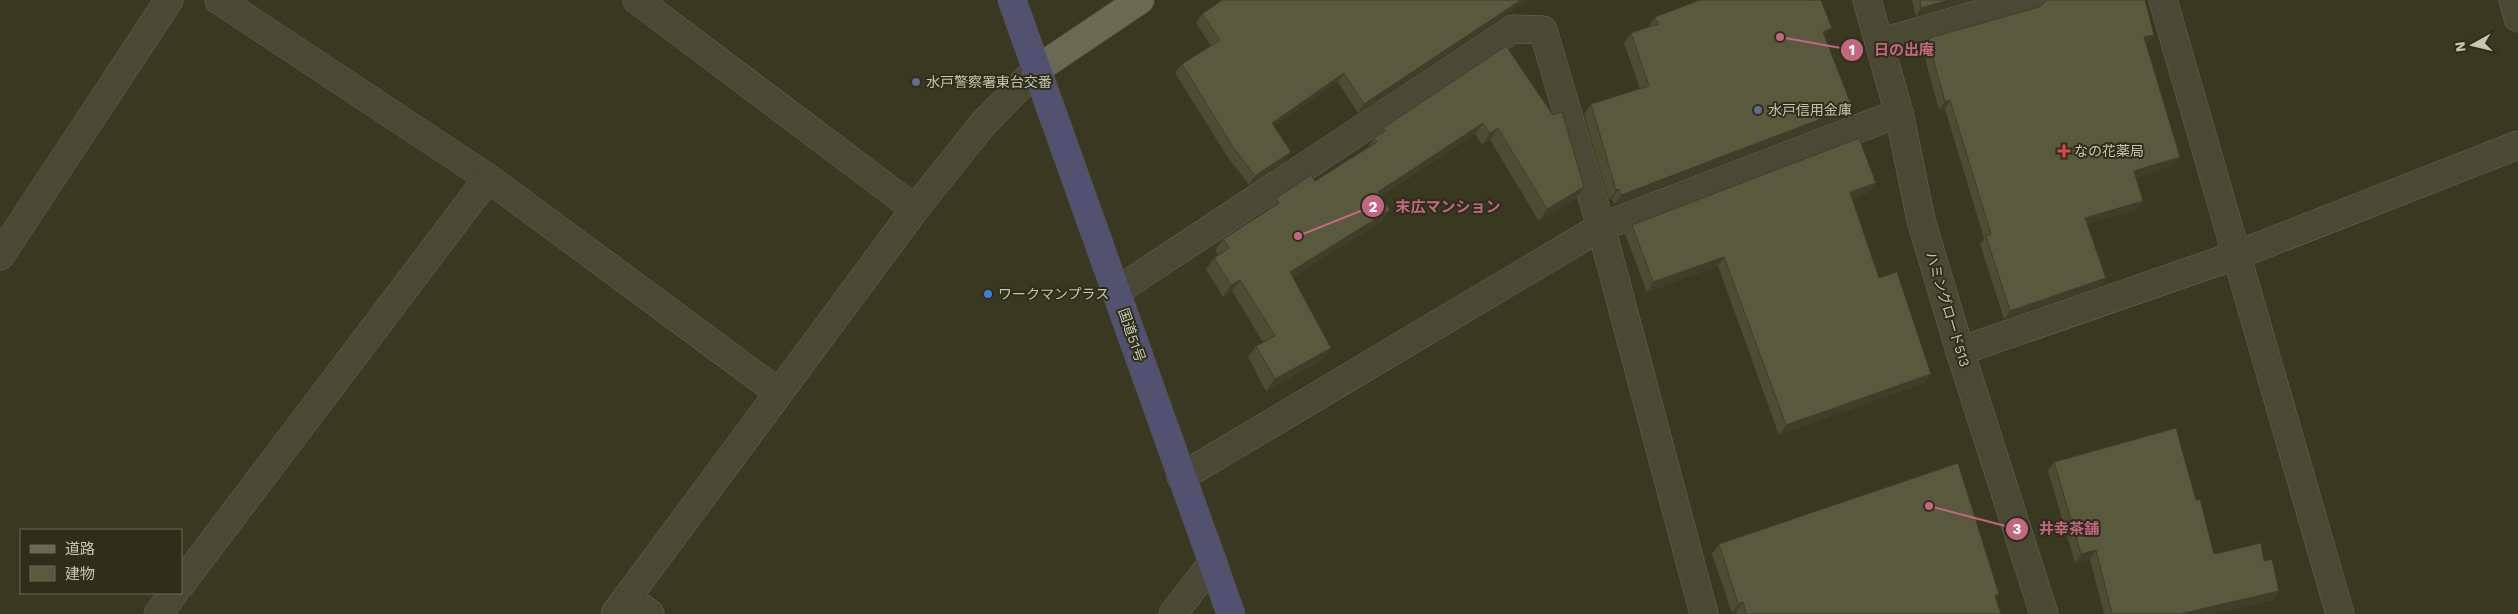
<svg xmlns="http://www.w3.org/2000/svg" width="2518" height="614" font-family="'Work Sans','Noto Sans JP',sans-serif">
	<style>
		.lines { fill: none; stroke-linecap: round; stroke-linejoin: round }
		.minor-casing { stroke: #676753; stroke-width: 29 }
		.major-casing { stroke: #565641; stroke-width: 29 }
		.highway-casing { stroke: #545440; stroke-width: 29 }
		.minor { stroke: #4a4935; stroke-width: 28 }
		.major { stroke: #6a6953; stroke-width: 28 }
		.highway { stroke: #525270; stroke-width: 28 }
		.wall { fill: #4d4d34 }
		.shaded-wall { fill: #3e3e2b }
		.building { fill: #59593d; stroke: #3e3e2b }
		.service-dot { fill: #5c6f8a; stroke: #2e2e1a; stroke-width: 2 }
		.health-dot { fill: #e0444e; stroke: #2e2e1a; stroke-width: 2 }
		.shop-dot { fill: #3f7fe0; stroke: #2e2e1a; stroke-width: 2 }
		.labels { text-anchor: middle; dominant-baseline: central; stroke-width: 4; stroke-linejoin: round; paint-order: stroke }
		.poi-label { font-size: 14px; fill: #c6c6b0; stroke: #2e2e1a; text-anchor: start }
		.street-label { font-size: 14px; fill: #c6c6b0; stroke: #2e2e1a }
		.leader { fill: none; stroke: #c46681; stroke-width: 2 }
		.callout-dot { fill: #c46681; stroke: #2e2e1a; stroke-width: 2 }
		.mark-label { font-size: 15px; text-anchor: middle; font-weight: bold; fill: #fff }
		.callout-label { font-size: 15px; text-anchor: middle; font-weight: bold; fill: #c46681; stroke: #2e2e1a; stroke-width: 4; stroke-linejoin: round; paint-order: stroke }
	</style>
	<rect width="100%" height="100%" fill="#393921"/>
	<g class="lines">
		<g class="minor-casing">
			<g id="minor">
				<polyline points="219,0 488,178 778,392"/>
				<polyline points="637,0 915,209"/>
				<polyline points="1867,0 1899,113 1921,220 1960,351 2044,614"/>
				<polyline points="2163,0 2340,614"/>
				<polyline points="2513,0 2518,18"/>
				<polyline points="1879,43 2028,0"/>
				<polyline points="0,256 169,0"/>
				<polyline points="1117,291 1513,29 1543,30 1601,227 1704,614"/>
				<polyline points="1960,351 2237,255 2518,145"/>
				<polyline points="1181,477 1601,227 1899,113"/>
				<polyline points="181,584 488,178"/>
				<polyline points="627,597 650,614"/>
				<polyline points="158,614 174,593"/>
				<polyline points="615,614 915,209 983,124 1036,70"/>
				<polyline points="1173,614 1213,562"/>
			</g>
		</g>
		<g class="major-casing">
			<polyline id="major" points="1036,70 1140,0"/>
		</g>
		<g class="highway-casing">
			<polyline id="highway" points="1012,0 1231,614"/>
		</g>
		<use href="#minor" class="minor"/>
		<use href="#major" class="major"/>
		<use href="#highway" class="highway"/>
	</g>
	<g class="wall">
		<polygon points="1528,0 1358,113 1338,82 1274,126 1285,161 1249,185 1227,156 1175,73 1182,64 1211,46 1196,23 1202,14"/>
		<polygon points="1696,0 1809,0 1832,28 1825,37 1852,107 1845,117 1614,205 1612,199 1609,200 1584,114 1591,104 1640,89 1624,43 1631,33 1648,27 1655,17 1697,1"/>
		<polygon points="1912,0 1972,0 1916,16"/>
		<polygon points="2043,0 2145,0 2154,35 2148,43 2146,44 2174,165 2136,177 2143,201 2138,209 2087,224 2106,278 2100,286 2004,319 1980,244 1984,238 1945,109 1939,110 1928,70 1923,47 1929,38 2039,7 2043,3"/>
		<polygon points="1506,46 1576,198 1539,221 1490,140 1482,145 1475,134 1381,196 1382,221 1293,277 1331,348 1323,359 1266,391 1248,357 1256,346 1263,342 1232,291 1223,297 1206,269 1214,258 1218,255 1215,251 1223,239 1268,211 1268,210 1276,198 1315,181 1367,148 1383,128"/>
		<polygon points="1869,192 1852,199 1879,278 1931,374 1924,383 1779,435 1718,266 1647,292 1625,234 1632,225"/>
		<polygon points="2054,462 2196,500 2214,554 2273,600 2212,614 2104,614 2090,559 2075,563 2048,471"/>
		<polygon points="1719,544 1996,599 2001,614 1737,614 1736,612 1732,613 1712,554"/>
	</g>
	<g class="shaded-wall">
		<polygon points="1521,0 1528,0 1358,113 1364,104"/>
		<polygon points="1949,0 1972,0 1916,16 1921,8"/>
		<polygon points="1832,28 1825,38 1823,32"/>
		<polygon points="2154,35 2148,43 2138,45 2144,37"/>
		<polygon points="1344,73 1338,82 1266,132 1272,123"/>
		<polygon points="1950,100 1945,109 1939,110 1945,102"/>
		<polygon points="1852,107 1845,117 1614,205 1621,195"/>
		<polygon points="1483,123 1475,134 1370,203 1378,192"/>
		<polygon points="1498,128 1490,140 1482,145 1490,133"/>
		<polygon points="1291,152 1285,161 1249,185 1255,176"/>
		<polygon points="2180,157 2174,165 2128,179 2134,171"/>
		<polygon points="1876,183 1869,192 1843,202 1850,192"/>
		<polygon points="1584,187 1576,198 1539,221 1547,209"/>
		<polygon points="1619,189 1612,199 1609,200 1616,190"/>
		<polygon points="2143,201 2138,209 2080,226 2085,218"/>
		<polygon points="1390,210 1382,221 1282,284 1290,272"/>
		<polygon points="1724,257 1718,266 1647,292 1653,282"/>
		<polygon points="2106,278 2100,286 2004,319 2010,311"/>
		<polygon points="1240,280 1232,291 1223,297 1231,285"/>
		<polygon points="1331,348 1323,359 1266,391 1275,379"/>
		<polygon points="1931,374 1924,383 1779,435 1786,425"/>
		<polygon points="2096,550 2090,559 2075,563 2081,554"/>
		<polygon points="2279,591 2273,600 2212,614 2180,614"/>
		<polygon points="1743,602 1736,612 1732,613 1738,604"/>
	</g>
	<g class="building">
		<polygon points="1222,0 1521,0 1364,104 1344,73 1272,123 1291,152 1255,176 1233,147 1182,64 1220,40 1202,14"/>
		<polygon points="1700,0 1809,0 1810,1 1813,0 1821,0 1832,28 1823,32 1852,107 1621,195 1619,189 1616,190 1591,104 1649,86 1631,33 1658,24 1655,17"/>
		<polygon points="1920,0 1949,0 1921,8"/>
		<polygon points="2046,0 2145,0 2154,35 2144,37 2180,157 2134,171 2143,201 2085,218 2106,278 2010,311 1986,236 1991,234 1950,100 1945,102 1934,62 1929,38 2039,7 2045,2"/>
		<polygon points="1506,46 1553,115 1562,112 1584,187 1547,209 1498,128 1490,133 1483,123 1378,192 1390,210 1290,272 1331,348 1275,379 1256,346 1275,336 1240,280 1231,285 1214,258 1229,248 1223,239 1279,203 1276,198 1311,175 1315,181 1377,142 1374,138 1385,131 1383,128"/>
		<polygon points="1859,138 1876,183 1850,192 1879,278 1897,272 1931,374 1786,425 1724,257 1653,282 1632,225"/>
		<polygon points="2176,428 2196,500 2200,499 2214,554 2261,543 2264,561 2272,559 2279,591 2180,614 2112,614 2096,550 2081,554 2054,462"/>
		<polygon points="1958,463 1999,594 1995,596 2001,614 1746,614 1743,602 1738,604 1719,544"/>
	</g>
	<g class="service-dot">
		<circle cx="916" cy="82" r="5"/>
		<circle cx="1758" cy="110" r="5"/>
	</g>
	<path class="health-dot" d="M2061.5 143.5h5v5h5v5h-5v5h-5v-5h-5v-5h5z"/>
	<circle class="shop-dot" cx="988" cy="294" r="5"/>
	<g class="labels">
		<g class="poi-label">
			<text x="926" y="82">水戸警察署東台交番</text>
			<text x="1768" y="110">水戸信用金庫</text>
			<text x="2074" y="151">なの花薬局</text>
			<text x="998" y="294">ワークマンプラス</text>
		</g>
		<g class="street-label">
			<text transform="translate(1948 309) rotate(73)">ハミングロード513</text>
			<text transform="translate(1132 335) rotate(71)">国道51号</text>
		</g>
	</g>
	<path class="leader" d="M1780 37L1852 50M1298 236L1373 206M1929 506L2017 529"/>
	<g class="callout-dot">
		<circle cx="1780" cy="37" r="5"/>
		<circle cx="1298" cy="236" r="5"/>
		<circle cx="1929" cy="506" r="5"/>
		<circle cx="1852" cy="50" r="12"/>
		<circle cx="1373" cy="206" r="12"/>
		<circle cx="2017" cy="529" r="12"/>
	</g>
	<g class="mark-label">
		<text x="1852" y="55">1</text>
		<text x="1373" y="212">2</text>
		<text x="2017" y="534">3</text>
	</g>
	<g class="callout-label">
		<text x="1904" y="55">日の出庵</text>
		<text x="1448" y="212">末広マンション</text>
		<text x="2069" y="534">井幸茶舗</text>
	</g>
	<rect x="20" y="529" width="162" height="65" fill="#2e2e1a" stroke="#6b6b56"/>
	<rect x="30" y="545" width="25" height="8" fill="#6a6953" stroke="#6b6b56"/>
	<text x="65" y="554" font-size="15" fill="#c6c6b0">道路</text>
	<rect x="30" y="566" width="25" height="15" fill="#59593d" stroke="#6b6b56"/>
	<text x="65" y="579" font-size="15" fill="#c6c6b0">建物</text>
	<g transform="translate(2473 45) rotate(262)" stroke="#2e2e1a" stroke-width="4" paint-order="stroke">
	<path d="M0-4L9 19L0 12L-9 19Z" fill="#c6c6b0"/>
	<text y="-8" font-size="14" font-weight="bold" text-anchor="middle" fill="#c6c6b0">N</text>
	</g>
</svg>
